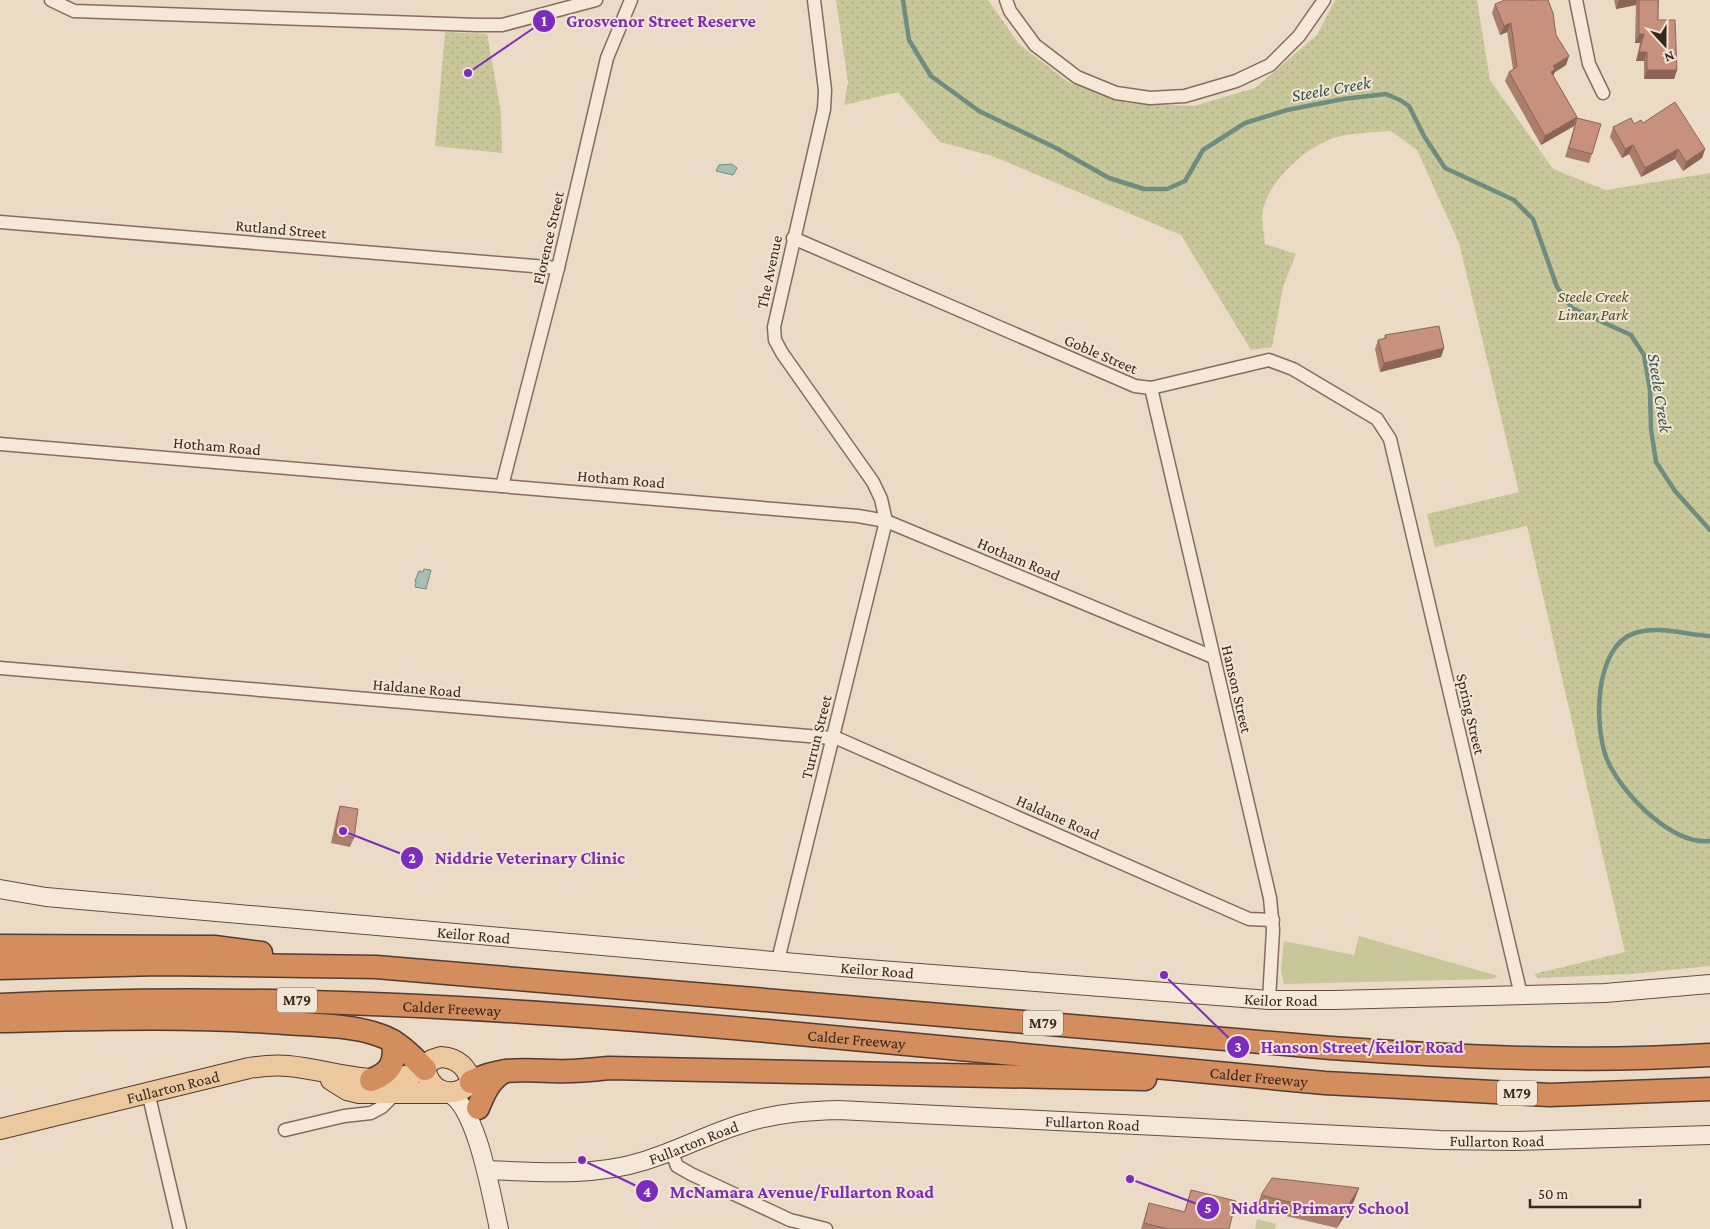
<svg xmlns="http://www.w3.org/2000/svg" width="1710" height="1229" font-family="'Crimson Pro',serif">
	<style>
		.green { fill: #c8c79a }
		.park { fill: url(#park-dots) }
		.water { fill: #a6bfb4; stroke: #6e8c80 }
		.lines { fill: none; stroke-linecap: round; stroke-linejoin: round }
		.stream { stroke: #6e8c80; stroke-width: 4.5 }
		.street-casing { stroke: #856c5c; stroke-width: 15 }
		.secondary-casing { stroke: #674d3f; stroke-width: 20 }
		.primary-casing { stroke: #533b30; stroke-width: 22 }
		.highway-casing { stroke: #533b30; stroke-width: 25 }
		.street { stroke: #f6e8d8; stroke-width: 12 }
		.secondary { stroke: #f6e8d8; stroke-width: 18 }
		.primary { stroke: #ecc89f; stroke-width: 20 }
		.highway { stroke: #d48d5c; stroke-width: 22 }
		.wall { fill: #ab7d6c }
		.shaded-wall { fill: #8b6658 }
		.building { fill: #c7917d; stroke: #8b6658 }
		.labels { text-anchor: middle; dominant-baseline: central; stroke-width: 4; stroke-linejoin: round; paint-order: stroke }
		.shield { fill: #f3e5d4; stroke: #6f6055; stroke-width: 1 }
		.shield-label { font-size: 15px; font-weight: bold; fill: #36271f }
		.street-label { font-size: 16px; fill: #36271f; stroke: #f3e5d4 }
		.park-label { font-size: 16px; font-style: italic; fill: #4d5127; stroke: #f3e5d4 }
		.water-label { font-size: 18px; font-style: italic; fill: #2f554c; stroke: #f3e5d4 }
		.leader { fill: none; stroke: #7b2cbf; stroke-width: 2 }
		.callout-dot { fill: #7b2cbf; stroke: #f3e5d4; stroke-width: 2 }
		.mark-label { font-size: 15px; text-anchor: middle; font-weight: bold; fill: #fff }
		.callout-label { font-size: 18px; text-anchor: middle; font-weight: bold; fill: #7b2cbf; stroke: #f3e5d4; stroke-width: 4; stroke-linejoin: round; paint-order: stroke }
	</style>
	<defs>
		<pattern id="park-dots" width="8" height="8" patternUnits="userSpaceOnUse" patternTransform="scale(1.25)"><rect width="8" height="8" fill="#c8c79a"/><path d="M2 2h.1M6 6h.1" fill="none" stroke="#acab84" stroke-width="1.8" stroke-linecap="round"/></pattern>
	</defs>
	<rect width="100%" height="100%" fill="#ebdac5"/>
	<g class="green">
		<polygon points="1359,936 1498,976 1492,979 1284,984 1281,970 1284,941 1354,955"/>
		<polygon points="1257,1219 1276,1224 1275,1229 1255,1229"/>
	</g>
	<g class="park">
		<path d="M836,0H988L1019,44L1068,82L1127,103L1194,106L1255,88L1317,35L1335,0H1477L1490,80L1553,169L1606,190L1710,173V966L1631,974L1538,978L1534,974L1625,952L1527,526L1435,547L1427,514L1519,492L1459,243L1417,150L1391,131C1374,132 1357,133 1341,136C1311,142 1269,179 1263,210C1261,220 1264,233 1265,244L1296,254L1283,287L1272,347L1251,350L1181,235L992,156L940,142L898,92L844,105L848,82Z"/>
		<polygon points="445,32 487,34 501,112 502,153 435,146"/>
	</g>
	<g class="water">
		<polygon points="732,164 737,168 733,175 716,171 719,165"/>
		<polygon points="424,569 431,570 426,589 415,587 416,582 415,581 419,571 423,572"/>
	</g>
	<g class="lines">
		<g class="stream">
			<polyline points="903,0 909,40 931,76 979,111 1056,148 1109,178 1144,189 1167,189 1185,181 1203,150 1245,123 1287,110 1343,99 1386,94 1400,100 1409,106 1424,136 1445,168 1514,200 1533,219 1557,287 1572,308 1631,335 1644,355 1650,390 1651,429 1656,462 1675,491 1710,530"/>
			<path d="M1710,636C1685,635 1660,625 1635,633C1593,646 1593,731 1609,764C1625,796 1672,845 1710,841"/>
		</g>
		<g class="street-casing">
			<g id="street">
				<polyline points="51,0 74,11 477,25 502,25 596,0"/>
				<polyline points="1006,0 1010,11 1035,45 1077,77 1116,93 1150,98 1185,96 1236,81 1270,65 1299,36 1324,0"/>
				<polyline points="1576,0 1589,64 1603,93"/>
				<polyline points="0,222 558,268"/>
				<polyline points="793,238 1135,386 1151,388 1269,360 1293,369 1377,419 1390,439 1521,995"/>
				<polyline points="1151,388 1270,898 1273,930 1269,1000"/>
				<polyline points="0,444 858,516 886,521 1213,657"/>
				<polyline points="502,486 558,268 607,58 631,0"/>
				<polyline points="0,668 832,738"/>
				<polyline points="832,736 1249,919 1273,920"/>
				<polyline points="778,960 886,521 881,499 873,482 782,353 775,340 774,327 824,109 825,90 814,0"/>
				<polyline points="148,1092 180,1229"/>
				<polyline points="285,1130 344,1116 371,1113 382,1107 395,1094"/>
				<polyline points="671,1150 677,1166 691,1174 790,1220 826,1229"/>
			</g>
		</g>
		<g class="secondary-casing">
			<g id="secondary">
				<path id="s1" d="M0,889L46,897L854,968L1269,1000H1334L1605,993L1710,984"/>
				<path d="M448,1093C477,1105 492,1199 499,1229"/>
				<path id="s2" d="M486,1170C538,1172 593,1177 644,1161C680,1150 712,1132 748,1122C777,1113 807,1111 838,1110L1440,1140L1515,1141L1710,1135"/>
			</g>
		</g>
		<g class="primary-casing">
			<g id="primary">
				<path d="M441,1057C458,1058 468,1068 471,1083C453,1100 429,1093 425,1067L432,1060Z"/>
				<polyline points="331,1080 347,1090 359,1093 445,1093"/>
				<path id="s3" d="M0,1129L249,1068C262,1066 275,1065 288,1066C335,1070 379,1092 425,1069"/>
			</g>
		</g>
		<g class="highway-casing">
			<g id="highway">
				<polyline points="0,946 214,947 261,953"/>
				<path d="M0,968L160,964L376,967L1331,1048C1457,1057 1584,1063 1710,1055"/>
				<path id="s4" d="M0,1005C257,992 511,1008 767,1031C953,1047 1139,1065 1325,1083L1550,1095L1710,1089"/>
				<path d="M0,1021C95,1019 191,1016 285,1023C315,1025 351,1025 379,1035C398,1041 411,1055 425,1069"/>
				<path d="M371,1080C391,1073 396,1062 393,1041"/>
				<path d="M471,1082C499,1067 525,1070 554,1071C573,1072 591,1070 609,1068L1145,1079"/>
				<path d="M478,1108C484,1093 490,1079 505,1071"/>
			</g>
		</g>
		<use href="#street" class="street"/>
		<use href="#secondary" class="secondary"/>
		<use href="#primary" class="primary"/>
		<use href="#highway" class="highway"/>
	</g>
	<g class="wall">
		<polygon points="1614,0 1659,0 1658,20 1677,70 1674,79 1644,79 1644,61 1636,61 1640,43 1635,43 1636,5 1616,9"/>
		<polygon points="1495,4 1556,35 1569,56 1566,65 1555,72 1553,75 1577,117 1574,126 1541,145 1505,81 1509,72 1513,69 1507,32 1500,35 1492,13"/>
		<polygon points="1577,118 1592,154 1589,163 1565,157"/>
		<polygon points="1643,123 1705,149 1702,158 1683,171 1675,159 1641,177 1629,154 1622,158 1610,137 1613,127"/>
		<polygon points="1385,335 1444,348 1441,357 1380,372 1375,349 1378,340 1384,339"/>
		<polygon points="340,806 354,838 350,847 331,843 337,815"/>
		<polygon points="1359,1188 1354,1201 1337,1228 1256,1209 1261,1195"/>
		<polygon points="1191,1190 1229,1229 1141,1229 1149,1203 1184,1212"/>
	</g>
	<g class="shaded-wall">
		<polygon points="1619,0 1637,0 1636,5 1616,9"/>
		<polygon points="1511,23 1507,32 1500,35 1504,26"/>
		<polygon points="1639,34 1644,34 1640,43 1635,43"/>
		<polygon points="1639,52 1647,52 1644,61 1636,61"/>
		<polygon points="1569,56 1566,65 1555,72 1552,78 1548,81 1553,66"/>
		<polygon points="1647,70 1677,70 1674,79 1644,79"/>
		<polygon points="1577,117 1574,126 1541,145 1545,136"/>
		<polygon points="1633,145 1629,154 1622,158 1625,149"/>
		<polygon points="1678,149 1675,159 1641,177 1645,168"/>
		<polygon points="1705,149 1702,158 1683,171 1686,162"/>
		<polygon points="1444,348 1441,357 1380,372 1384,363"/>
		<polygon points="1359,1188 1354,1201 1337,1228 1342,1215"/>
	</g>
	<g class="building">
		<polygon points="1505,0 1530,0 1531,1 1533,0 1548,0 1553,13 1556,35 1569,56 1553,66 1555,69 1551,72 1577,117 1545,136 1509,72 1517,67 1511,23 1504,26 1495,4"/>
		<polygon points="1639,0 1658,0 1658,20 1675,20 1677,70 1647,70 1647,52 1639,52 1644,34 1639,34"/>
		<polygon points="1675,102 1705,149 1686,162 1678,149 1645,168 1633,145 1625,149 1613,127 1631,118 1634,124 1641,120 1643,123"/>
		<polygon points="1577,118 1601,124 1592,154 1569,148"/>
		<polygon points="1439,326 1444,348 1384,363 1378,340 1386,338 1385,335"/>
		<polygon points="340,806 358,809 354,838 335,834"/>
		<polygon points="1272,1178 1359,1188 1342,1215 1261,1195"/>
		<polygon points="1191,1190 1236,1201 1229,1229 1168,1229 1144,1223 1149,1203 1185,1212"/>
	</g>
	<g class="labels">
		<g class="shield">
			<rect x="277" y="987.5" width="40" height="25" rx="4"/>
			<rect x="1023" y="1010.5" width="40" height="25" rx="4"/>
			<rect x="1497" y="1080.5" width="40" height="25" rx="4"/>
		</g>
		<g class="shield-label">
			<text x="297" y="1000">M79</text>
			<text x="1043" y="1023">M79</text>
			<text x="1517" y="1093">M79</text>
		</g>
		<g class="street-label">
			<text transform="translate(281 229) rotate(5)">Rutland Street</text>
			<text transform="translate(548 238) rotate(-77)">Florence Street</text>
			<text transform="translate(769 272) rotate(-78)">The Avenue</text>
			<text transform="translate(1101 354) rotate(23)">Goble Street</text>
			<text transform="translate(217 446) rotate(5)">Hotham Road</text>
			<text transform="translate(621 479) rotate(5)">Hotham Road</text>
			<text transform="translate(1019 559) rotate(23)">Hotham Road</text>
			<text transform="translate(417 688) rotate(5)">Haldane Road</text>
			<text transform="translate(1237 689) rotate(77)">Hanson Street</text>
			<text transform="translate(1471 714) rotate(77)">Spring Street</text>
			<text transform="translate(816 737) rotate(-76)">Turrun Street</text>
			<text transform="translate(1058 817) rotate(24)">Haldane Road</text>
			<text stroke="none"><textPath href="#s1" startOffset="476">Keilor Road</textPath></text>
			<text stroke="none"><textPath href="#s1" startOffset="881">Keilor Road</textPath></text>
			<text stroke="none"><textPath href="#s1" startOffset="1286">Keilor Road</textPath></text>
			<text stroke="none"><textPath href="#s4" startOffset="452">Calder Freeway</textPath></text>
			<text stroke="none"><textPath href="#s4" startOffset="858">Calder Freeway</textPath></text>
			<text stroke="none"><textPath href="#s4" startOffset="1262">Calder Freeway</textPath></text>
			<text stroke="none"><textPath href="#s3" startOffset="178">Fullarton Road</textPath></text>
			<text stroke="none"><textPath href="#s2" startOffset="616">Fullarton Road</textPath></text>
			<text stroke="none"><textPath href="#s2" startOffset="1021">Fullarton Road</textPath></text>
			<text stroke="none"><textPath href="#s2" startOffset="212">Fullarton Road</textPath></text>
		</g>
		<g class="park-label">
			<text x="1593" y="296">Steele Creek<tspan x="1593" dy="18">Linear Park</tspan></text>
		</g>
		<g class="water-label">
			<text transform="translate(1331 89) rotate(-10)">Steele Creek</text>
			<text transform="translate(1660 393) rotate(81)">Steele Creek</text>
		</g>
	</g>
	<path class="leader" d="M468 73L544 21M343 831L412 858M1164 975L1238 1047M582 1160L647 1191M1130 1179L1208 1208"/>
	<g class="callout-dot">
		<circle cx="468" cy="73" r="5"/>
		<circle cx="343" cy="831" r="5"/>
		<circle cx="1164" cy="975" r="5"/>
		<circle cx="582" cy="1160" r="5"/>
		<circle cx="1130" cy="1179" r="5"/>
		<circle cx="544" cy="21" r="12"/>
		<circle cx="412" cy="858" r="12"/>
		<circle cx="1238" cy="1047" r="12"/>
		<circle cx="647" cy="1191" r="12"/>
		<circle cx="1208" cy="1208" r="12"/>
	</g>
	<g class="mark-label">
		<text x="544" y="26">1</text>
		<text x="412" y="863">2</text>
		<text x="1238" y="1052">3</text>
		<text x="647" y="1197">4</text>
		<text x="1208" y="1213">5</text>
	</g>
	<g class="callout-label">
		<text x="661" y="27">Grosvenor Street Reserve</text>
		<text x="530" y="864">Niddrie Veterinary Clinic</text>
		<text x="1362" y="1053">Hanson Street/Keilor Road</text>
		<text x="802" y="1198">McNamara Avenue/Fullarton Road</text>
		<text x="1320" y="1214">Niddrie Primary School</text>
	</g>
	<g transform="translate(1665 45) rotate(159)" stroke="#f3e5d4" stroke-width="4" paint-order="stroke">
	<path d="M0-4L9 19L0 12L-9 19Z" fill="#36271f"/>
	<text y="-8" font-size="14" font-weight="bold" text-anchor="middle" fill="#36271f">N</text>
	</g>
	<path d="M1530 1199v8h110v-8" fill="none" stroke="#36271f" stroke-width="2.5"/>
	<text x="1538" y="1199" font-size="15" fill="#36271f" stroke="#f3e5d4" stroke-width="4" paint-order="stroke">50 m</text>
</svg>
